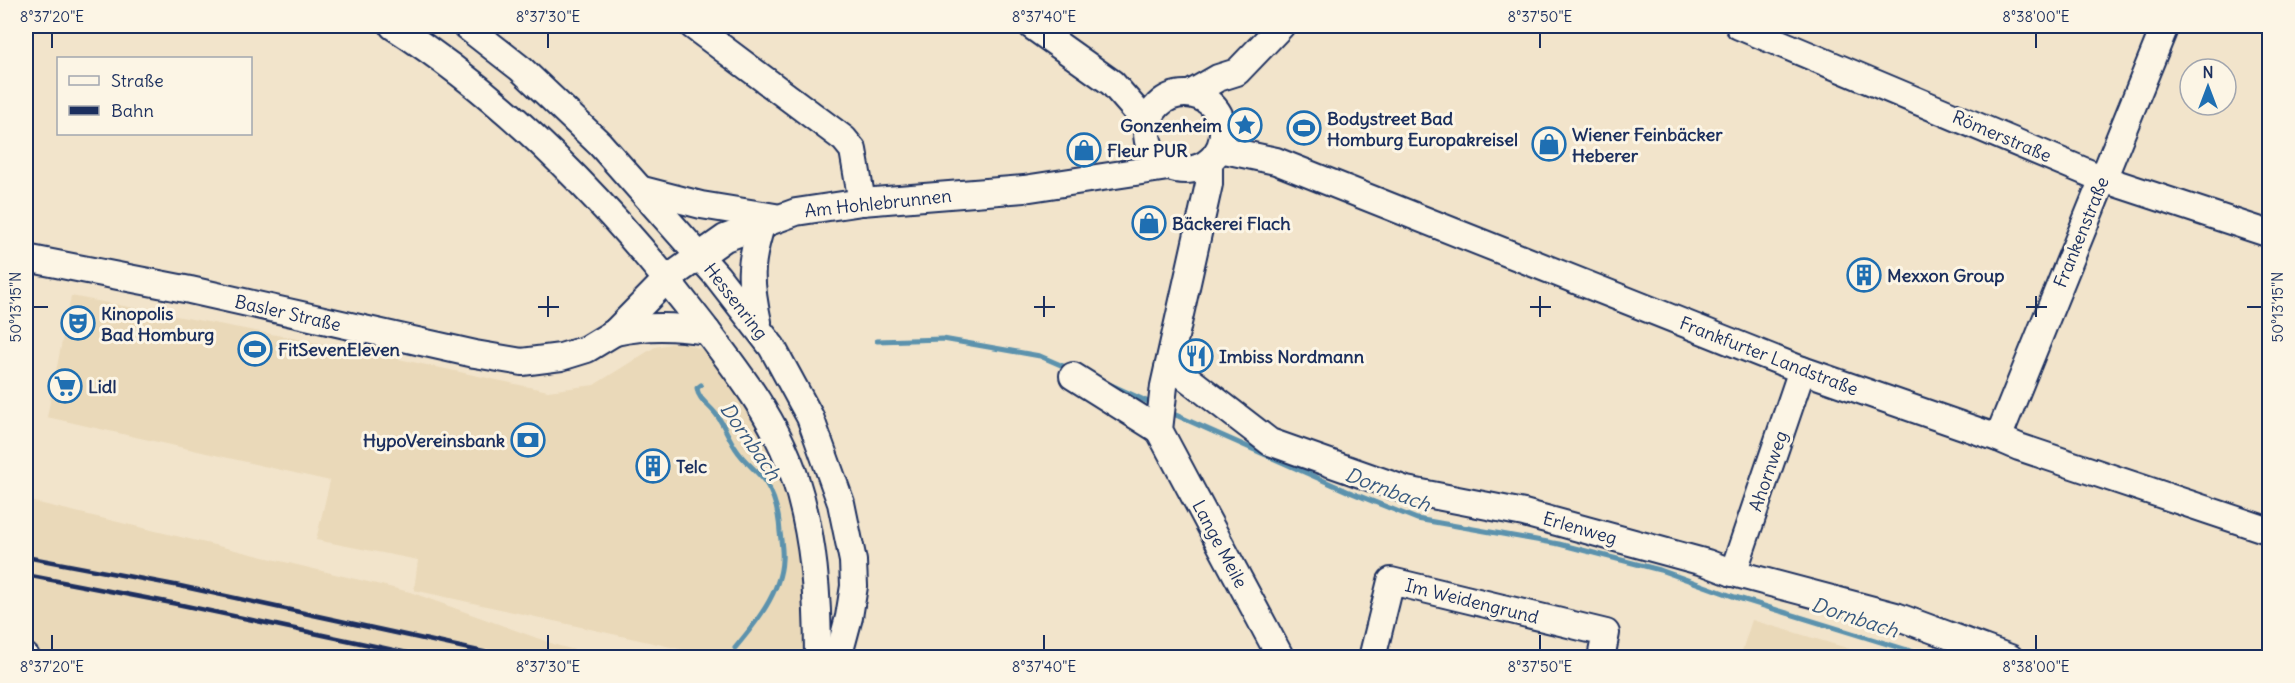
<svg xmlns="http://www.w3.org/2000/svg" width="2295" height="683" font-family="Delius,sans-serif">
	<style>
		.built { fill: #ead9b9 }
		.lines { fill: none; stroke-linecap: round; stroke-linejoin: round }
		.stream { stroke: #5b92ad; stroke-width: 5 }
		.minor-casing { stroke: #1b2f5e; stroke-width: 30 }
		.minor { stroke: #fcf5e5; stroke-width: 26 }
		.rail { stroke: #1b2f5e; stroke-width: 4.5 }
		.ticks { fill: none; stroke: #1b2f5e; stroke-width: 2 }
		.labels { text-anchor: middle; dominant-baseline: central; stroke-width: 6; stroke-linejoin: round; paint-order: stroke }
		.poi-label { font-size: 18px; font-weight: bold; fill: #1b2f5e; stroke: #fcf5e5; text-anchor: start }
		.street-label { font-size: 18px; fill: #1b2f5e; stroke: #fcf5e5 }
		.water-label { font-size: 20px; font-style: italic; fill: #36587f; stroke: #fcf5e5 }
		.neatline { fill: none; stroke: #1b2f5e; stroke-width: 2 }
		.ticks-label { font-size: 15px; text-anchor: middle; fill: #1b2f5e }
	</style>
	<rect width="100%" height="100%" fill="#f2e4cb"/>
	<filter id="ink" filterUnits="userSpaceOnUse"><feTurbulence type="fractalNoise" baseFrequency=".0167" numOctaves="2"/><feDisplacementMap in="SourceGraphic" scale="12" xChannelSelector="R" yChannelSelector="G"/><feConvolveMatrix kernelMatrix="1 2 1 2 8 2 1 2 1" color-interpolation-filters="sRGB"/></filter>
	<g filter="url(#ink)">
		<g class="built">
			<polygon points="71,296 361,351 548,391 594,385 655,347 681,342 701,349 728,370 771,449 805,561 808,657 716,657 414,590 418,560 316,540 330,481 47,417"/>
			<polygon points="26,500 410,592 559,646 602,657 26,658"/>
			<polygon points="1752,620 1877,657 1740,657"/>
		</g>
		<g class="lines">
			<g class="stream">
				<polyline points="877,341 943,339 1040,356 1070,369"/>
				<polyline points="1109,384 1155,405"/>
				<path d="M701,385L697,388C698,400 711,406 718,417C725,427 729,439 736,449C744,462 759,472 766,483C775,497 779,516 780,532C781,541 783,551 782,560C781,592 755,624 735,648"/>
				<polyline points="1169,412 1347,491 1417,519 1559,544 1660,570 1735,597 1933,658"/>
			</g>
			<g class="minor-casing">
				<g id="minor">
					<path d="M393,26C515,104 617,213 704,327C740,374 777,422 795,478C814,536 818,597 818,658"/>
					<polyline points="466,26 521,69 600,144 717,276 772,347 810,417 841,503 853,561 854,586 849,617 838,658"/>
					<polyline points="693,26 844,139 853,150 862,202"/>
					<polyline points="1032,26 1112,83 1147,123"/>
					<polyline points="1739,26 2103,179 2270,234"/>
					<circle cx="1185" cy="132" r="38"/>
					<polyline points="1190,94 1218,78 1237,72 1281,26"/>
					<polyline points="1220,149 1276,161 1802,370 1998,438 2019,447 2270,531"/>
					<polyline points="1209,162 1209,184 1164,386 1159,430 1281,658"/>
					<polyline points="643,190 701,205 775,217"/>
					<polyline points="26,258 190,290 475,354 522,362 561,357 587,349 615,332 667,279 725,238 796,212 862,202 1024,189 1168,167"/>
					<path d="M758,322C749,281 749,263 762,223"/>
					<path d="M615,332C647,325 675,326 707,331"/>
					<polyline points="1168,368 1178,371 1270,442 1406,490 1524,513 1707,563 1733,573 1896,616 2010,658"/>
					<polyline points="1073,376 1159,430"/>
					<polyline points="1998,438 2165,26"/>
					<polyline points="1733,573 1802,370"/>
					<polyline points="26,657 26,658"/>
					<polyline points="1372,658 1391,581 1606,633 1601,658"/>
				</g>
			</g>
			<use href="#minor" class="minor"/>
			<g class="rail">
				<polyline points="26,557 180,586 511,658"/>
				<polyline points="26,575 177,604 431,658"/>
			</g>
		</g>
	</g>
	<path class="ticks" d="M52,33V48M548,33V48M1044,33V48M1540,33V48M2036,33V48M548,296V317M1044,296V317M1540,296V317M2036,296V317M33,307H48M538,307H559M1034,307H1055M1530,307H1551M2026,307H2047M2247,307H2262M52,635V650M548,635V650M1044,635V650M1540,635V650M2036,635V650"/>
	<defs>
		<g id="sight-ring" transform="scale(1.725)"><circle r="9.5" fill="#fcf5e5" stroke="#1f6fb2" stroke-width="1.5"/><path d="M0-6L1.8-2.2L6-1.7L2.9 1.2L3.7 5.4L0 3.3L-3.7 5.4L-2.9 1.2L-6-1.7L-1.8-2.2Z" fill="#1f6fb2"/></g>
		<g id="stadium-ring" transform="scale(1.725)"><circle r="9.5" fill="#fcf5e5" stroke="#1f6fb2" stroke-width="1.5"/><path d="M0-5a6.5 5 0 1 0 0 10a6.5 5 0 1 0 0-10ZM-3.5-1.8h7v3.6h-7Z" fill="#1f6fb2"/></g>
		<g id="shop-ring" transform="scale(1.725)"><circle r="9.5" fill="#fcf5e5" stroke="#1f6fb2" stroke-width="1.5"/><path d="M-5-2.5h2.3a2.7 3.5 0 0 1 5.4 0H5L5.5 6h-11ZM-1.5-2.5h3a1.5 2.3 0 0 0-3 0Z" fill="#1f6fb2"/></g>
		<g id="building-ring" transform="scale(1.725)"><circle r="9.5" fill="#fcf5e5" stroke="#1f6fb2" stroke-width="1.5"/><path d="M-4-6H4V6H1V3H-1V6H-4ZM-2.5-4.3h1.7v1.8h-1.7ZM.8-4.3h1.7v1.8H.8ZM-2.5-1h1.7V.8h-1.7ZM.8-1h1.7V.8H.8Z" fill="#1f6fb2"/></g>
		<g id="theatre-ring" transform="scale(1.725)"><circle r="9.5" fill="#fcf5e5" stroke="#1f6fb2" stroke-width="1.5"/><path d="M-5-5.5Q0-4 5-5.5V0Q5 5 0 6Q-5 5-5 0ZM-3.3-2.5H-1v1.5H-3.3ZM1-2.5H3.3v1.5H1ZM-2.8 1Q0 5.5 2.8 1Z" fill="#1f6fb2"/></g>
		<g id="restaurant-ring" transform="scale(1.725)"><circle r="9.5" fill="#fcf5e5" stroke="#1f6fb2" stroke-width="1.5"/><path d="M-5-6h1v4h1v-4h1v4h1v-4h1v5L-1.5 .5V6h-2V.5L-5-1ZM5-6V6H3V1.5H1.5Q1.5-4 5-6Z" fill="#1f6fb2"/></g>
		<g id="supermarket-ring" transform="scale(1.725)"><circle r="9.5" fill="#fcf5e5" stroke="#1f6fb2" stroke-width="1.5"/><path d="M-6-5.5h2.5l.6 2H6L4.5 2H-2.5L-4.4-4H-6ZM-1.5 3.2a1.3 1.3 0 1 0 .1 0ZM3 3.2a1.3 1.3 0 1 0 .1 0Z" fill="#1f6fb2"/></g>
		<g id="bank-ring" transform="scale(1.725)"><circle r="9.5" fill="#fcf5e5" stroke="#1f6fb2" stroke-width="1.5"/><path d="M-6-4H6V4H-6ZM0-2.3a2.3 2.3 0 1 0 0 4.6a2.3 2.3 0 1 0 0-4.6Z" fill="#1f6fb2"/></g>
	</defs>
	<g fill-rule="evenodd">
		<use href="#sight-ring" x="1245" y="125"/>
		<use href="#stadium-ring" x="1304" y="128"/>
		<use href="#shop-ring" x="1549" y="144"/>
		<use href="#shop-ring" x="1084" y="150"/>
		<use href="#shop-ring" x="1149" y="223"/>
		<use href="#building-ring" x="1864" y="275"/>
		<use href="#theatre-ring" x="78" y="323"/>
		<use href="#stadium-ring" x="255" y="349"/>
		<use href="#restaurant-ring" x="1196" y="356"/>
		<use href="#supermarket-ring" x="65" y="386"/>
		<use href="#bank-ring" x="528" y="440"/>
		<use href="#building-ring" x="653" y="466"/>
	</g>
	<g class="labels">
		<g class="poi-label">
			<text x="1327" y="118">Bodystreet Bad<tspan x="1327" dy="21">Homburg Europakreisel</tspan></text>
			<text x="1222" y="125" text-anchor="end">Gonzenheim</text>
			<text x="1572" y="134">Wiener Feinbäcker<tspan x="1572" dy="21">Heberer</tspan></text>
			<text x="1107" y="150">Fleur PUR</text>
			<text x="1172" y="223">Bäckerei Flach</text>
			<text x="1887" y="275">Mexxon Group</text>
			<text x="101" y="313">Kinopolis<tspan x="101" dy="21">Bad Homburg</tspan></text>
			<text x="278" y="349">FitSevenEleven</text>
			<text x="1219" y="356">Imbiss Nordmann</text>
			<text x="88" y="386">Lidl</text>
			<text x="505" y="440" text-anchor="end">HypoVereinsbank</text>
			<text x="676" y="466">Telc</text>
		</g>
		<g class="street-label">
			<text transform="translate(2002 136) rotate(23)">Römerstraße</text>
			<text transform="translate(878 203) rotate(-6)">Am Hohlebrunnen</text>
			<text transform="translate(2081 232) rotate(-68)">Frankenstraße</text>
			<text transform="translate(736 301) rotate(52)">Hessenring</text>
			<text transform="translate(288 313) rotate(13)">Basler Straße</text>
			<text transform="translate(1769 356) rotate(21)">Frankfurter Landstraße</text>
			<text transform="translate(1768 471) rotate(-71)">Ahornweg</text>
			<text transform="translate(1580 528) rotate(16)">Erlenweg</text>
			<text transform="translate(1220 544) rotate(62)">Lange Meile</text>
			<text transform="translate(1472 601) rotate(14)">Im Weidengrund</text>
		</g>
		<g class="water-label">
			<text transform="translate(751 441) rotate(55)">Dornbach</text>
			<text transform="translate(1388 489) rotate(21)">Dornbach</text>
			<text transform="translate(1855 617) rotate(18)">Dornbach</text>
		</g>
	</g>
	<rect width="2295" height="683" fill="none" stroke="#fcf5e5" stroke-width="66"/>
	<rect x="57" y="57" width="195" height="78" fill="#fcf5e5" stroke="#a2a6af" stroke-width="1.5"/>
	<rect x="69" y="76" width="30" height="9" fill="#fcf5e5" stroke="#a2a6af" stroke-width="1.5"/>
	<text x="111" y="87" font-size="18" fill="#1b2f5e">Straße</text>
	<rect x="69" y="106" width="30" height="9" fill="#1b2f5e" stroke="#a2a6af" stroke-width="1.5"/>
	<text x="111" y="117" font-size="18" fill="#1b2f5e">Bahn</text>
	<g transform="translate(2208 87)"><circle r="28" fill="#fcf5e5" stroke="#a2a6af" stroke-width="1.5"/>
	<path d="M0-4.5L10 22L0 15L-10 22Z" fill="#1f6fb2"/>
	<text y="-9" font-size="16" font-weight="bold" text-anchor="middle" fill="#1b2f5e">N</text>
	</g>
	<rect x="33" y="33" width="2229" height="617" class="neatline"/>
	<g class="ticks-label">
		<text x="52" y="22">8°37'20"E</text>
		<text x="548" y="22">8°37'30"E</text>
		<text x="1044" y="22">8°37'40"E</text>
		<text x="1540" y="22">8°37'50"E</text>
		<text x="2036" y="22">8°38'00"E</text>
		<text transform="translate(16 307) rotate(-90)" y="5">50°13'15"N</text>
		<text transform="translate(2278 307) rotate(-90)" y="5">50°13'15"N</text>
		<text x="52" y="672">8°37'20"E</text>
		<text x="548" y="672">8°37'30"E</text>
		<text x="1044" y="672">8°37'40"E</text>
		<text x="1540" y="672">8°37'50"E</text>
		<text x="2036" y="672">8°38'00"E</text>
	</g>
</svg>
